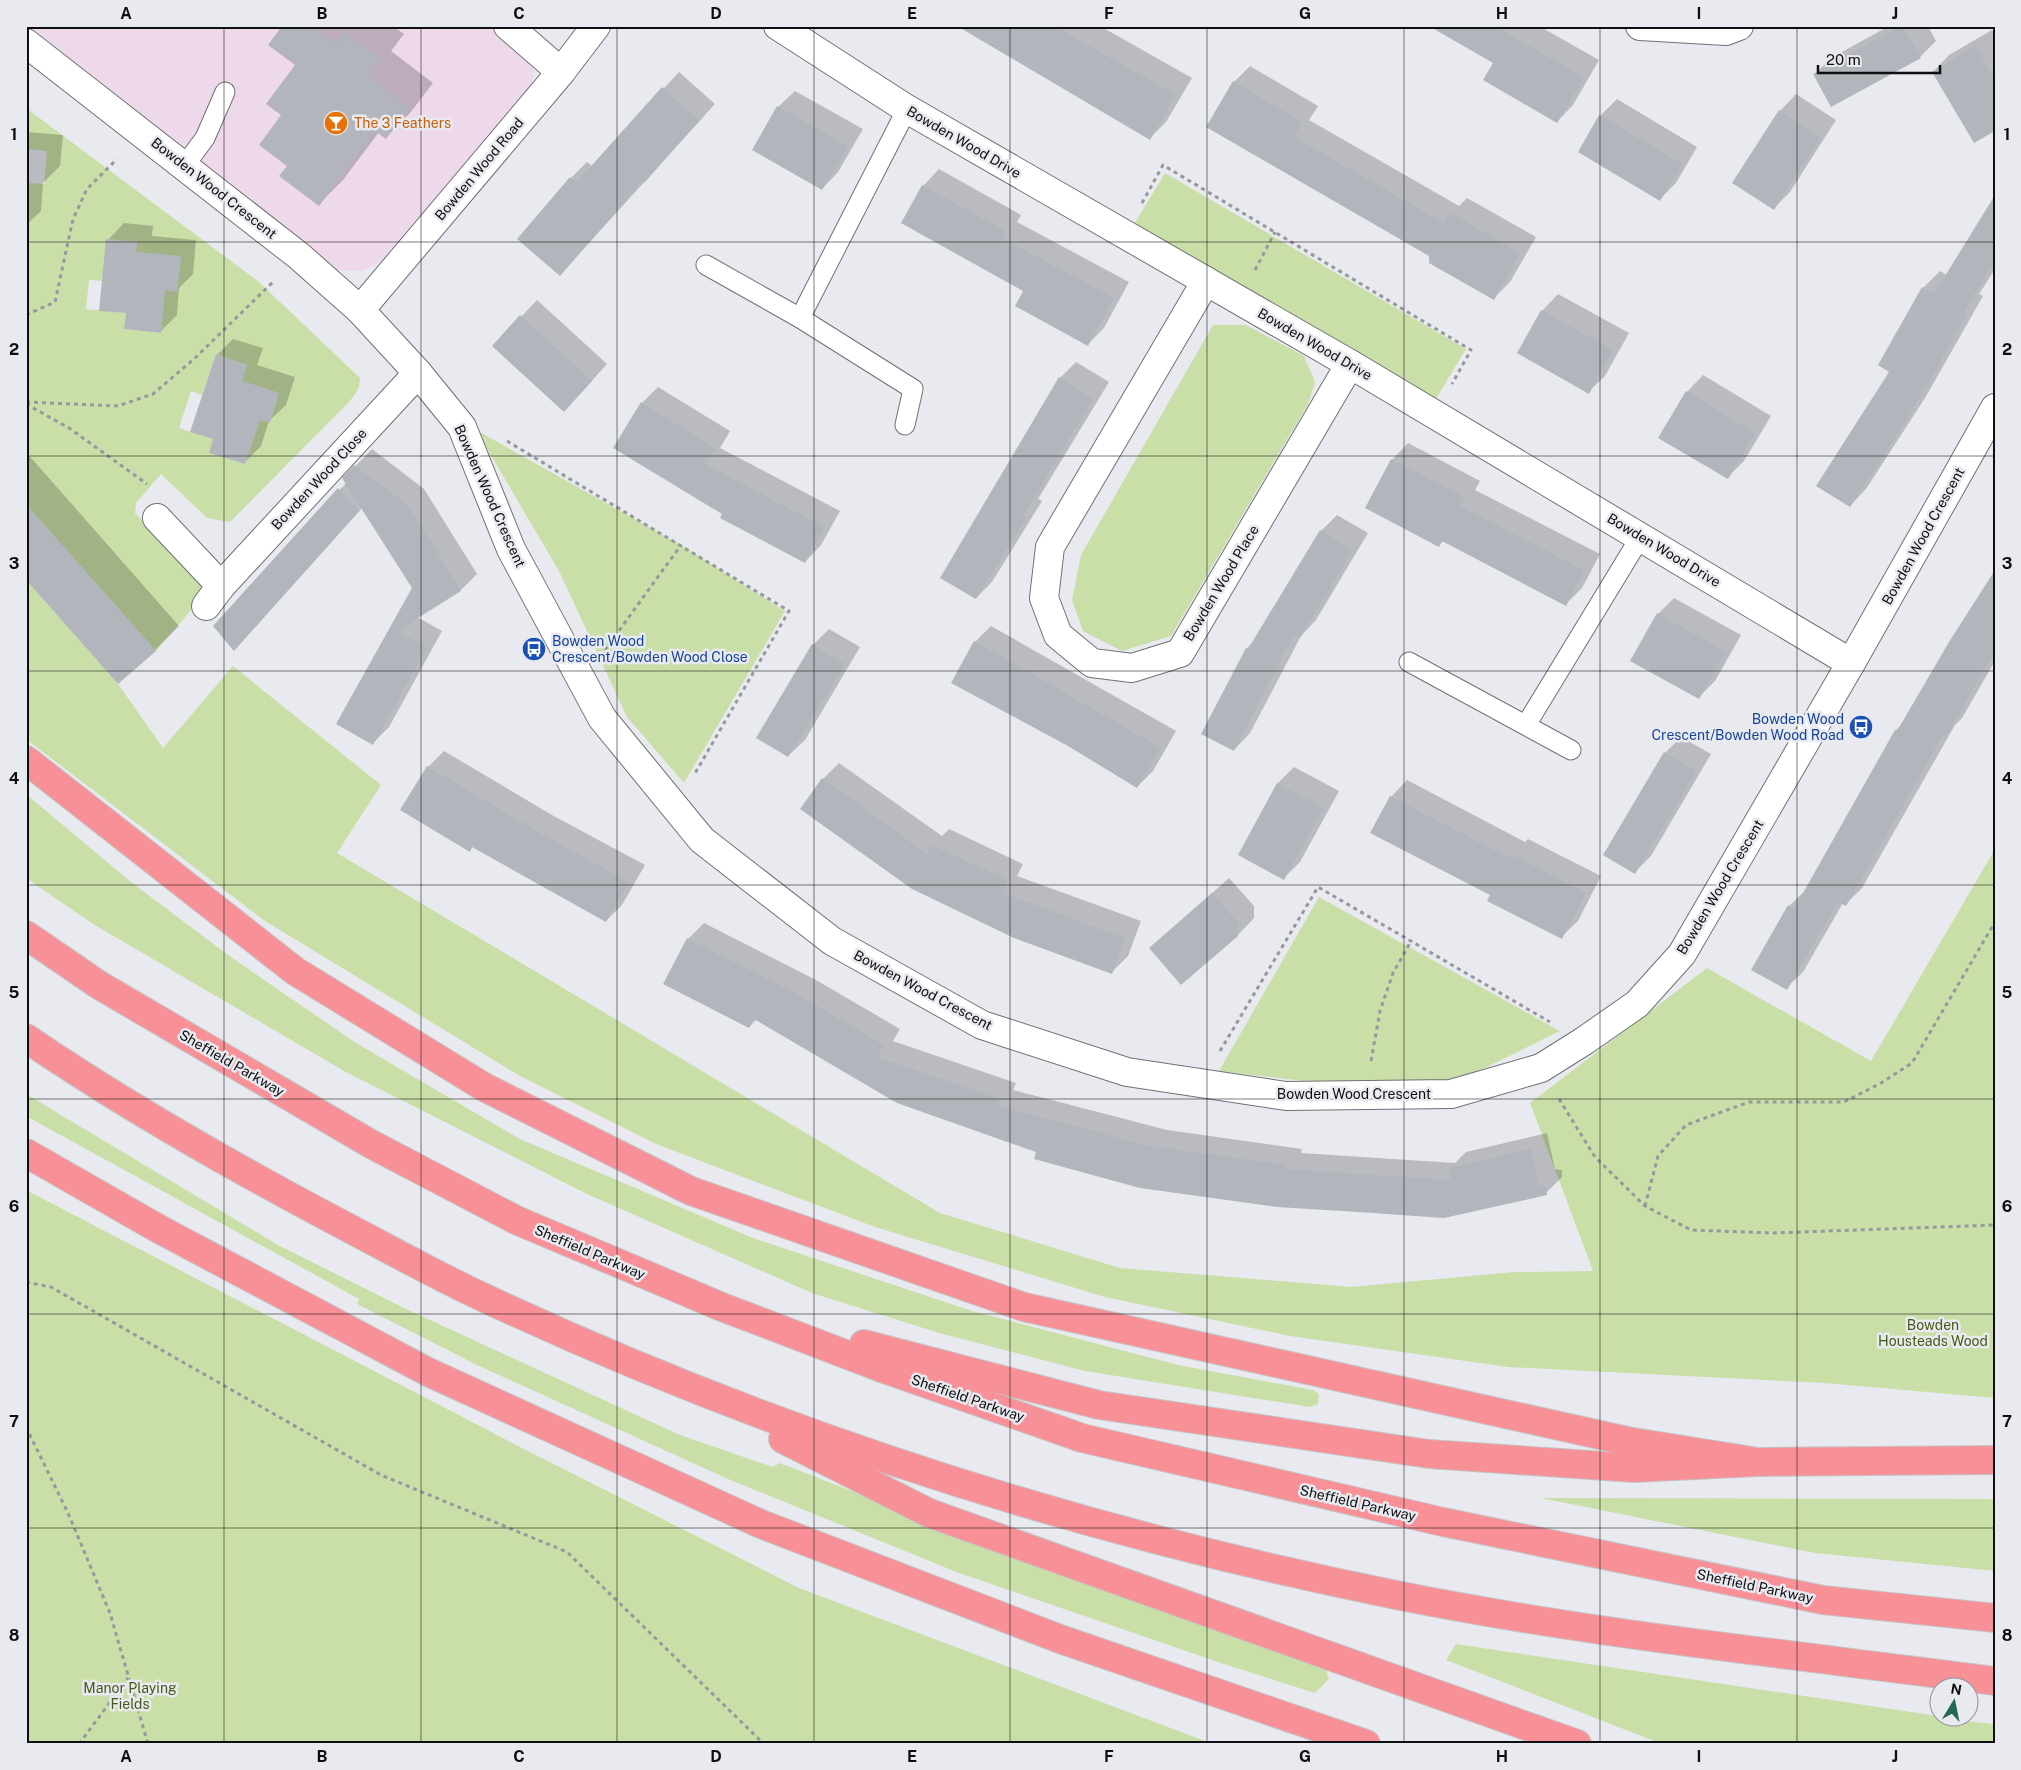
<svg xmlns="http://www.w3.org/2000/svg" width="2021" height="1770" font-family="'Public Sans',sans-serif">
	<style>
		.commercial { fill: #edd9e9 }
		.green { fill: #cadfa7; fill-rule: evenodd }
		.shadow { fill: #0003 }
		.building { fill: #b2b5bb }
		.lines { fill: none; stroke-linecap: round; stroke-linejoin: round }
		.lane-casing { stroke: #6f7176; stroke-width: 21 }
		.street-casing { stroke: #6f7176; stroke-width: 30 }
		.highway-casing { stroke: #c5c5c6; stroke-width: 30 }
		.path { stroke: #97989d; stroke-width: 3; stroke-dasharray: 4 4; stroke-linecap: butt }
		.lane { stroke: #fff; stroke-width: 19 }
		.street { stroke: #fff; stroke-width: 28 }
		.highway { stroke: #f79197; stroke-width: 28 }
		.grid { fill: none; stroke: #0e0f11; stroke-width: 1; stroke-opacity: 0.55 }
		.labels { text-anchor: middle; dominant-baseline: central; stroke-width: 5; stroke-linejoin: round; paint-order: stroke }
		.food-label { font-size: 14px; fill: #c56008; stroke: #e8eaf0; text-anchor: start }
		.street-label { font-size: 14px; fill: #0e0f11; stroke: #e8eaf0 }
		.transit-label { font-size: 14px; fill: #164399; stroke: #e8eaf0; text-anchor: start }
		.park-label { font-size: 14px; fill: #465a17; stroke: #e8eaf0 }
		.neatline { fill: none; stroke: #0e0f11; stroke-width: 2 }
		.grid-label { font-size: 16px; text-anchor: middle; font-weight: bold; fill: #0e0f11 }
	</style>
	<rect width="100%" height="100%" fill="#e8eaf0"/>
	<polygon class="commercial" points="30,26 491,26 535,61 530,96 389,259 361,271 337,270"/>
	<g class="green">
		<path d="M26,108L259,282L360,378L359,388L350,401L230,522L207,518L161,474L136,503L135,513L209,589L156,651L26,504V214L29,183L44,184L47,151L26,149ZM107,239L137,242L136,252L181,257L177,291L165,290L161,333L125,329L126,313L86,309L89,280L102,281ZM216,354L247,365L242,381L279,393L270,423L260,420L245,464L210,453L213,439L179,428L191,391L202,395Z"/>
		<polygon points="1165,173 1466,349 1434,402 1133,226"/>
		<polygon points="1213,325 1246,325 1304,356 1315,382 1308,404 1171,636 1122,651 1083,631 1072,600 1081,555"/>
		<polygon points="476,430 681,545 785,611 684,783 627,717 559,571"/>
		<polygon points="26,580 118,684 163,748 233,666 381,785 337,853 940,1213 1120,1268 1351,1287 1515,1272 1593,1271 1530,1103 1707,968 1871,1061 1995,849 1995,1398 1824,1383 1508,1367 1290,1336 1105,1297 875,1227 656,1144 520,1076 265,921 26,739"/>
		<polygon points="26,794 131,882 228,955 356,1043 520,1139 753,1238 972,1311 1178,1365 1313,1390 1319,1394 1318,1404 1310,1407 1085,1371 939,1333 812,1293 587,1194 344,1071 93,924 26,878"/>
		<polygon points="1319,897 1560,1031 1460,1080 1340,1085 1219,1071"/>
		<polygon points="26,1094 278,1245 406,1309 680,1435 773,1467 780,1463 1025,1559 1325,1667 1329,1679 1315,1693 1221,1663 959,1573 728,1479 477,1365 357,1304 359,1299 26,1116"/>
		<polygon points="26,1190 522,1448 799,1588 1213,1744 26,1744"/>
		<polygon points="1541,1498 1995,1499 1995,1571 1815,1553"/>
		<polygon points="1456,1644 1938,1716 1938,1718 1995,1724 1995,1744 1662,1744 1446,1660"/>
	</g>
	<g class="shadow">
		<polygon points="284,26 393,26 404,34 391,51 433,83 410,113 386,137 379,132 343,180 319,204 289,166 283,115 296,65"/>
		<polygon points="962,26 1100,26 1192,78 1166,122 1150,138"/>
		<polygon points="1433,26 1539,26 1599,60 1573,105 1557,122 1495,62"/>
		<polygon points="1889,26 1928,26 1936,41 1920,57 1814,75 1831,58"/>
		<polygon points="1992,30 1995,35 1995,129 1933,72 1949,55"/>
		<polygon points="1250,66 1318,106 1309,120 1459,206 1467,198 1536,237 1510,282 1494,298 1430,256 1208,127 1234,82"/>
		<polygon points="679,72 715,104 560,275 571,178 587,162 592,166"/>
		<polygon points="795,91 863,129 838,172 822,189 778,107"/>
		<polygon points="1796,94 1836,120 1790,192 1774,208 1734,182 1780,111"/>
		<polygon points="1617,99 1697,147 1676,183 1660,199 1579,151 1600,116"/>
		<polygon points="26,132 63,135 60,166 43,183 41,211 26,225"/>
		<polygon points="939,169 1021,215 1017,222 1129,282 1104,328 1088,344 1025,290 923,186"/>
		<polygon points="1995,197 1995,269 1979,294 1983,296 1925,398 1866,489 1850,506 1891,371 1880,365 1923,288 1940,271 1947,275"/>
		<polygon points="124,223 153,226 152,236 196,240 193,274 179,288 177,315 160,332 127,312 108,240"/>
		<polygon points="1558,294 1629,333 1605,376 1588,392 1542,311"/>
		<polygon points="537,300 607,364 580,394 494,346"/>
		<polygon points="233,339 263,348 257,365 295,377 286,405 269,421 261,446 245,462 215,439 217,355"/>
		<polygon points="1076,362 1109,382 1038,499 1042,501 992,582 976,598 1060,378"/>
		<polygon points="1703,375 1771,416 1744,461 1728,477 1660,437 1687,392"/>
		<polygon points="658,387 730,431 720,448 840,511 821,545 805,562 724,513 642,403"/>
		<polygon points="1408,443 1480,481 1475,490 1600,554 1582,588 1566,604 1443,541 1439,545 1367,507 1392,460"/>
		<polygon points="372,449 424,489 477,574 461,590 417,617 442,631 389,727 373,743 337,723 413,587 363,507 250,633 215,626 347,482 344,478"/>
		<polygon points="26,452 179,626 155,650 26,578"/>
		<polygon points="1337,515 1368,533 1316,620 1301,636 1250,733 1234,750 1247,648 1255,640 1321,531"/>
		<polygon points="1995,571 1995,661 1962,718 1955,725 1862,888 1846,904 1843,903 1803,972 1786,988 1789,906 1806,890 1896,730 1904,722"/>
		<polygon points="1674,598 1741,635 1715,681 1699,697 1658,614"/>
		<polygon points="991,626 1176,731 1153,771 1137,787 975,642"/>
		<polygon points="829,629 860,647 805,740 788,756 813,645"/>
		<polygon points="1681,737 1711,754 1651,856 1635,872 1665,753"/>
		<polygon points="444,751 552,815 645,865 622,905 606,921 473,846 469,850 428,767"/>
		<polygon points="839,763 942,836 949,829 1023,864 1017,876 1141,921 1128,956 1112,972 802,809 823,779"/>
		<polygon points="1294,767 1339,791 1300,862 1284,878 1239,855 1278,783"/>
		<polygon points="1407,780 1525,842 1528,839 1601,876 1578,921 1561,937 1492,895 1391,797"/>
		<polygon points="1229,878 1254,906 1254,918 1238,935 1151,948"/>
		<polygon points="704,923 816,980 900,1029 893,1041 1016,1083 1013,1090 1167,1130 1302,1149 1301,1153 1455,1163 1466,1152 1547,1133 1555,1169 1562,1170 1562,1177 1546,1193 1037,1152 757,1019 749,1027 688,939"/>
	</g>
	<g class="building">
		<polygon points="282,26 312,26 336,44 345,32 380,59 368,75 409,108 386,139 375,131 319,206 279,176 287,166 259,145 281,115 266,104 295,65 268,45"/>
		<polygon points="957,26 1054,26 1176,95 1150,140"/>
		<polygon points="1429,26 1494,26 1584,77 1557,123 1483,80 1493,63"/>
		<polygon points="1901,26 1903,26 1921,58 1831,107 1813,74"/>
		<polygon points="1975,46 1995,79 1995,131 1974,143 1932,72"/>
		<polygon points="1233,81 1302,122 1294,137 1444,223 1450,213 1520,253 1494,300 1429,263 1429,256 1206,127"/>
		<polygon points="662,87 699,121 644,183 642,181 560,276 517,239 570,177 576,183"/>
		<polygon points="777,106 848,146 822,190 752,150"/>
		<polygon points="1779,110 1821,137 1774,210 1732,183"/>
		<polygon points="1599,115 1682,164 1660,201 1578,152"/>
		<polygon points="922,185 1005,231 1002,238 1114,298 1088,346 1015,306 1023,291 901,223"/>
		<polygon points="1995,195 1995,261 1964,311 1967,313 1911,413 1850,507 1816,486 1889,372 1878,365 1922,287 1934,294"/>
		<polygon points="106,239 137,242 136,252 181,256 177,292 165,290 161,333 124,329 126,313 99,311"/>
		<polygon points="1541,310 1613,350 1589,394 1517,353"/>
		<polygon points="520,315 592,381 564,412 492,346"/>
		<polygon points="216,354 247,365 242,381 279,393 270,423 260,420 245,464 209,453 213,439 190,432"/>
		<polygon points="1059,377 1093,399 1023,516 1026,518 976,599 940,578"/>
		<polygon points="1686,391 1755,433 1728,479 1658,438"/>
		<polygon points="641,402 715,448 705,464 824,527 805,563 720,518 722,514 613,448"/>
		<polygon points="1391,459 1465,497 1460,506 1584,570 1566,606 1442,541 1439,547 1365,508"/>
		<polygon points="354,465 408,505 461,591 397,631 427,647 373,745 336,724 412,588 342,478"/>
		<polygon points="338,488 359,511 234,651 213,626"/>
		<polygon points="26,504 156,651 118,684 26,580"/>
		<polygon points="1320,530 1353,550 1300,638 1294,634 1234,751 1201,734 1246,648 1248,649"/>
		<polygon points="1995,570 1995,651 1946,736 1943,735 1846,906 1838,902 1787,990 1751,970 1788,905 1794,909 1895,730 1897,731 1949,642"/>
		<polygon points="1657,613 1725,652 1699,699 1630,661"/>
		<polygon points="974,641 1161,748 1137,788 1068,746 951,683"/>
		<polygon points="812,644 845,664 788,757 756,738"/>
		<polygon points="1664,752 1696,771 1635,874 1603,855"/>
		<polygon points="427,766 536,831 629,882 606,922 472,847 470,852 400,810"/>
		<polygon points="822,778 927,854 931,845 1008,880 1002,893 1125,938 1112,974 1014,938 912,889 800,809"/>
		<polygon points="1277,783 1324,808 1284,880 1238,855"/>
		<polygon points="1390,796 1509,858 1511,854 1586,893 1562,939 1487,901 1490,895 1370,833"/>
		<polygon points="1212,893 1238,923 1238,936 1181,985 1149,948"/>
		<polygon points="687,938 800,996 884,1045 877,1057 1000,1099 998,1106 1150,1146 1286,1165 1286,1169 1451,1180 1448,1168 1531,1149 1539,1185 1546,1186 1547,1195 1444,1218 1358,1212 1277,1207 1140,1188 1034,1159 1036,1152 897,1103 754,1019 749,1028 663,984"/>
	</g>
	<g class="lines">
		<g class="lane-casing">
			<g id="lane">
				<polyline points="185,165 205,138 225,92"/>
				<polyline points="706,265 800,318 913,389 905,425"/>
				<polyline points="800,318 907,109"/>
				<polyline points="1409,662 1571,750"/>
				<polyline points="1526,725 1641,536"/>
			</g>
		</g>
		<g class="street-casing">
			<g id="street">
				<polyline points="508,26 561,72"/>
				<polyline points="778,26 907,109 1350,364 1851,663"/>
				<polyline points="1640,26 1726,31 1739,26"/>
				<polyline points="26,43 299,256 360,310 418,373 462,427 511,549 602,718 702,840 832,941 982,1025 1127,1072 1286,1096 1451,1094 1541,1068 1584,1041 1637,1004 1682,954 1851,663 1995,408"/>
				<polyline points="1206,281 1050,547 1044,598 1058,635 1092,663 1132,668 1180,653 1350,364"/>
				<polyline points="360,310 561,72 596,26"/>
				<polyline points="157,518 221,586"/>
				<polyline points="206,606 221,586 418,373"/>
			</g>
		</g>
		<g class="highway-casing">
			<g id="highway">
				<polyline points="26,760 295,971 484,1087 691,1191 1024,1307 1627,1441 1758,1462"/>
				<polyline points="26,935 99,985 371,1144 516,1220 722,1307 879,1367 1082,1438 1443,1522 1823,1600 1995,1618"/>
				<path d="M26,1038C127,1107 235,1168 343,1225C387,1248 430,1272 474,1293C768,1432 1082,1532 1401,1596C1597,1635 1797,1655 1995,1681"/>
				<polyline points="26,1153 159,1229 428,1372 761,1524 1060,1639 1366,1744"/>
				<polyline points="864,1344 1099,1405 1429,1454 1634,1468 1758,1462 1995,1460"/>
				<polyline points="783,1439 929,1513 1577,1744"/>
			</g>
		</g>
		<g class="path">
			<polyline points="1142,203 1163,165 1471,350 1452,384"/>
			<polyline points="1255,270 1275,232"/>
			<polyline points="26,315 55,302 73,219 87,189 117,159"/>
			<polyline points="26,402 118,406 153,394 194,359 274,281"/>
			<polyline points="26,404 69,428 147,484"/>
			<polyline points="507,441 789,611 694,775"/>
			<polyline points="605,650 681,545"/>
			<polyline points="1220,1051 1318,887 1550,1022"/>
			<polyline points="1371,1061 1380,1011 1393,973 1411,941"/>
			<polyline points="1559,1099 1595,1157 1645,1206 1691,1230 1773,1233 1995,1225"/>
			<polyline points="1645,1206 1658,1156 1686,1125 1749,1102 1844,1102 1881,1083 1912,1063 1995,922"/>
			<polyline points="26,1282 51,1287 381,1475 567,1552 764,1744"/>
			<polyline points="26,1427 68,1513 110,1613 148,1744"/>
			<polyline points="79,1744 128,1678"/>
		</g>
		<use href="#lane" class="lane"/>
		<use href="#street" class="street"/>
		<use href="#highway" class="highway"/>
	</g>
	<path class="grid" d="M224,26V1744M421,26V1744M617,26V1744M814,26V1744M1010,26V1744M1207,26V1744M1404,26V1744M1600,26V1744M1797,26V1744M26,242H1995M26,456H1995M26,671H1995M26,885H1995M26,1099H1995M26,1314H1995M26,1528H1995"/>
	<defs>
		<g id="bar-disc" transform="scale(1.25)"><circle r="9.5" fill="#e8710a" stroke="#e8eaf0"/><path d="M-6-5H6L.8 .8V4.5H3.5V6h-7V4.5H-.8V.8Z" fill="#fff"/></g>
		<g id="bus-disc" transform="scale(1.25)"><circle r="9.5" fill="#1a4fb4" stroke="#e8eaf0"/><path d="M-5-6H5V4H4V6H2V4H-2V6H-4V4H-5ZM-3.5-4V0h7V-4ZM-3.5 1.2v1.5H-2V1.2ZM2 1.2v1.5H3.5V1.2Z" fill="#fff"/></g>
	</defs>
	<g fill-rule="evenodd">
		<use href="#bar-disc" x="336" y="123"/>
		<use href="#bus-disc" x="534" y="649"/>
		<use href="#bus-disc" x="1861" y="727"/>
	</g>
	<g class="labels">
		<g class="food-label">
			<text x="354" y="123">The 3 Feathers</text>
		</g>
		<g class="street-label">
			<text transform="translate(964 142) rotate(30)">Bowden Wood Drive</text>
			<text transform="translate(479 169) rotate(-50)">Bowden Wood Road</text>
			<text transform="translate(214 188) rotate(38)">Bowden Wood Crescent</text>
			<text transform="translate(1315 344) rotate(30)">Bowden Wood Drive</text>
			<text transform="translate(319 479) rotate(-47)">Bowden Wood Close</text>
			<text transform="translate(490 496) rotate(66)">Bowden Wood Crescent</text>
			<text transform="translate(1923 536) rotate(-61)">Bowden Wood Crescent</text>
			<text transform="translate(1664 550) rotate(31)">Bowden Wood Drive</text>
			<text transform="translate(1221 583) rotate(-59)">Bowden Wood Place</text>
			<text transform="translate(1720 887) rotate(-59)">Bowden Wood Crescent</text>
			<text transform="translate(923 990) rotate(28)">Bowden Wood Crescent</text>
			<text transform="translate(232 1063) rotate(30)">Sheffield Parkway</text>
			<text x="1354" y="1094">Bowden Wood Crescent</text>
			<text transform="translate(590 1252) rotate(23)">Sheffield Parkway</text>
			<text transform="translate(968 1398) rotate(19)">Sheffield Parkway</text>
			<text transform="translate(1358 1503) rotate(13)">Sheffield Parkway</text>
			<text transform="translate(1755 1586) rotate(12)">Sheffield Parkway</text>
		</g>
		<g class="transit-label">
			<text x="552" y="641">Bowden Wood<tspan x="552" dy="16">Crescent/Bowden Wood Close</tspan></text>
			<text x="1844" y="719" text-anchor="end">Bowden Wood<tspan x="1844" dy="16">Crescent/Bowden Wood Road</tspan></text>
		</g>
		<g class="park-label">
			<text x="1933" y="1325">Bowden<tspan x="1933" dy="16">Housteads Wood</tspan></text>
			<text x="130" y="1688">Manor Playing<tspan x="130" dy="16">Fields</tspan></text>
		</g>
	</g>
	<rect width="2021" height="1770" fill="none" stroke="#e8eaf0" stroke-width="55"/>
	<g transform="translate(1954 1702) rotate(10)"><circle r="24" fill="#e8eaf0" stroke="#919297"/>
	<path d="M0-4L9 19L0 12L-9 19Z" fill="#256757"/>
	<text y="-8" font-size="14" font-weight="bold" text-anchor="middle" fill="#0e0f11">N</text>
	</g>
	<path d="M1818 65v8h122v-8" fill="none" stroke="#0e0f11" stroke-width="2.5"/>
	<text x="1826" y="65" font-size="15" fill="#0e0f11" stroke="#e8eaf0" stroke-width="4" paint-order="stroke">20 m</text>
	<rect x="28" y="28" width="1966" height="1714" class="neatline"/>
	<g class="grid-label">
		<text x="126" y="19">A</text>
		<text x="322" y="19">B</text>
		<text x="519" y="19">C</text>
		<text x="716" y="19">D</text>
		<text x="912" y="19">E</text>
		<text x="1109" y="19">F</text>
		<text x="1305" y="19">G</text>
		<text x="1502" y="19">H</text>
		<text x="1699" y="19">I</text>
		<text x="1895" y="19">J</text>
		<text x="14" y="140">1</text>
		<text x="2007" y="140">1</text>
		<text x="14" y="355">2</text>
		<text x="2007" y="355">2</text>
		<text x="14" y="569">3</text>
		<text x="2007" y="569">3</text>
		<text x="14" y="784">4</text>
		<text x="2007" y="784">4</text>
		<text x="14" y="998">5</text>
		<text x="2007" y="998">5</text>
		<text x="14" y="1212">6</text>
		<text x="2007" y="1212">6</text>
		<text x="14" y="1427">7</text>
		<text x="2007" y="1427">7</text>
		<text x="14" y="1641">8</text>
		<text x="2007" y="1641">8</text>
		<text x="126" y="1762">A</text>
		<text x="322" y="1762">B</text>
		<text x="519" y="1762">C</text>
		<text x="716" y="1762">D</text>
		<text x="912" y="1762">E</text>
		<text x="1109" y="1762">F</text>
		<text x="1305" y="1762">G</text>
		<text x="1502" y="1762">H</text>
		<text x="1699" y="1762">I</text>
		<text x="1895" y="1762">J</text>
	</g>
</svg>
